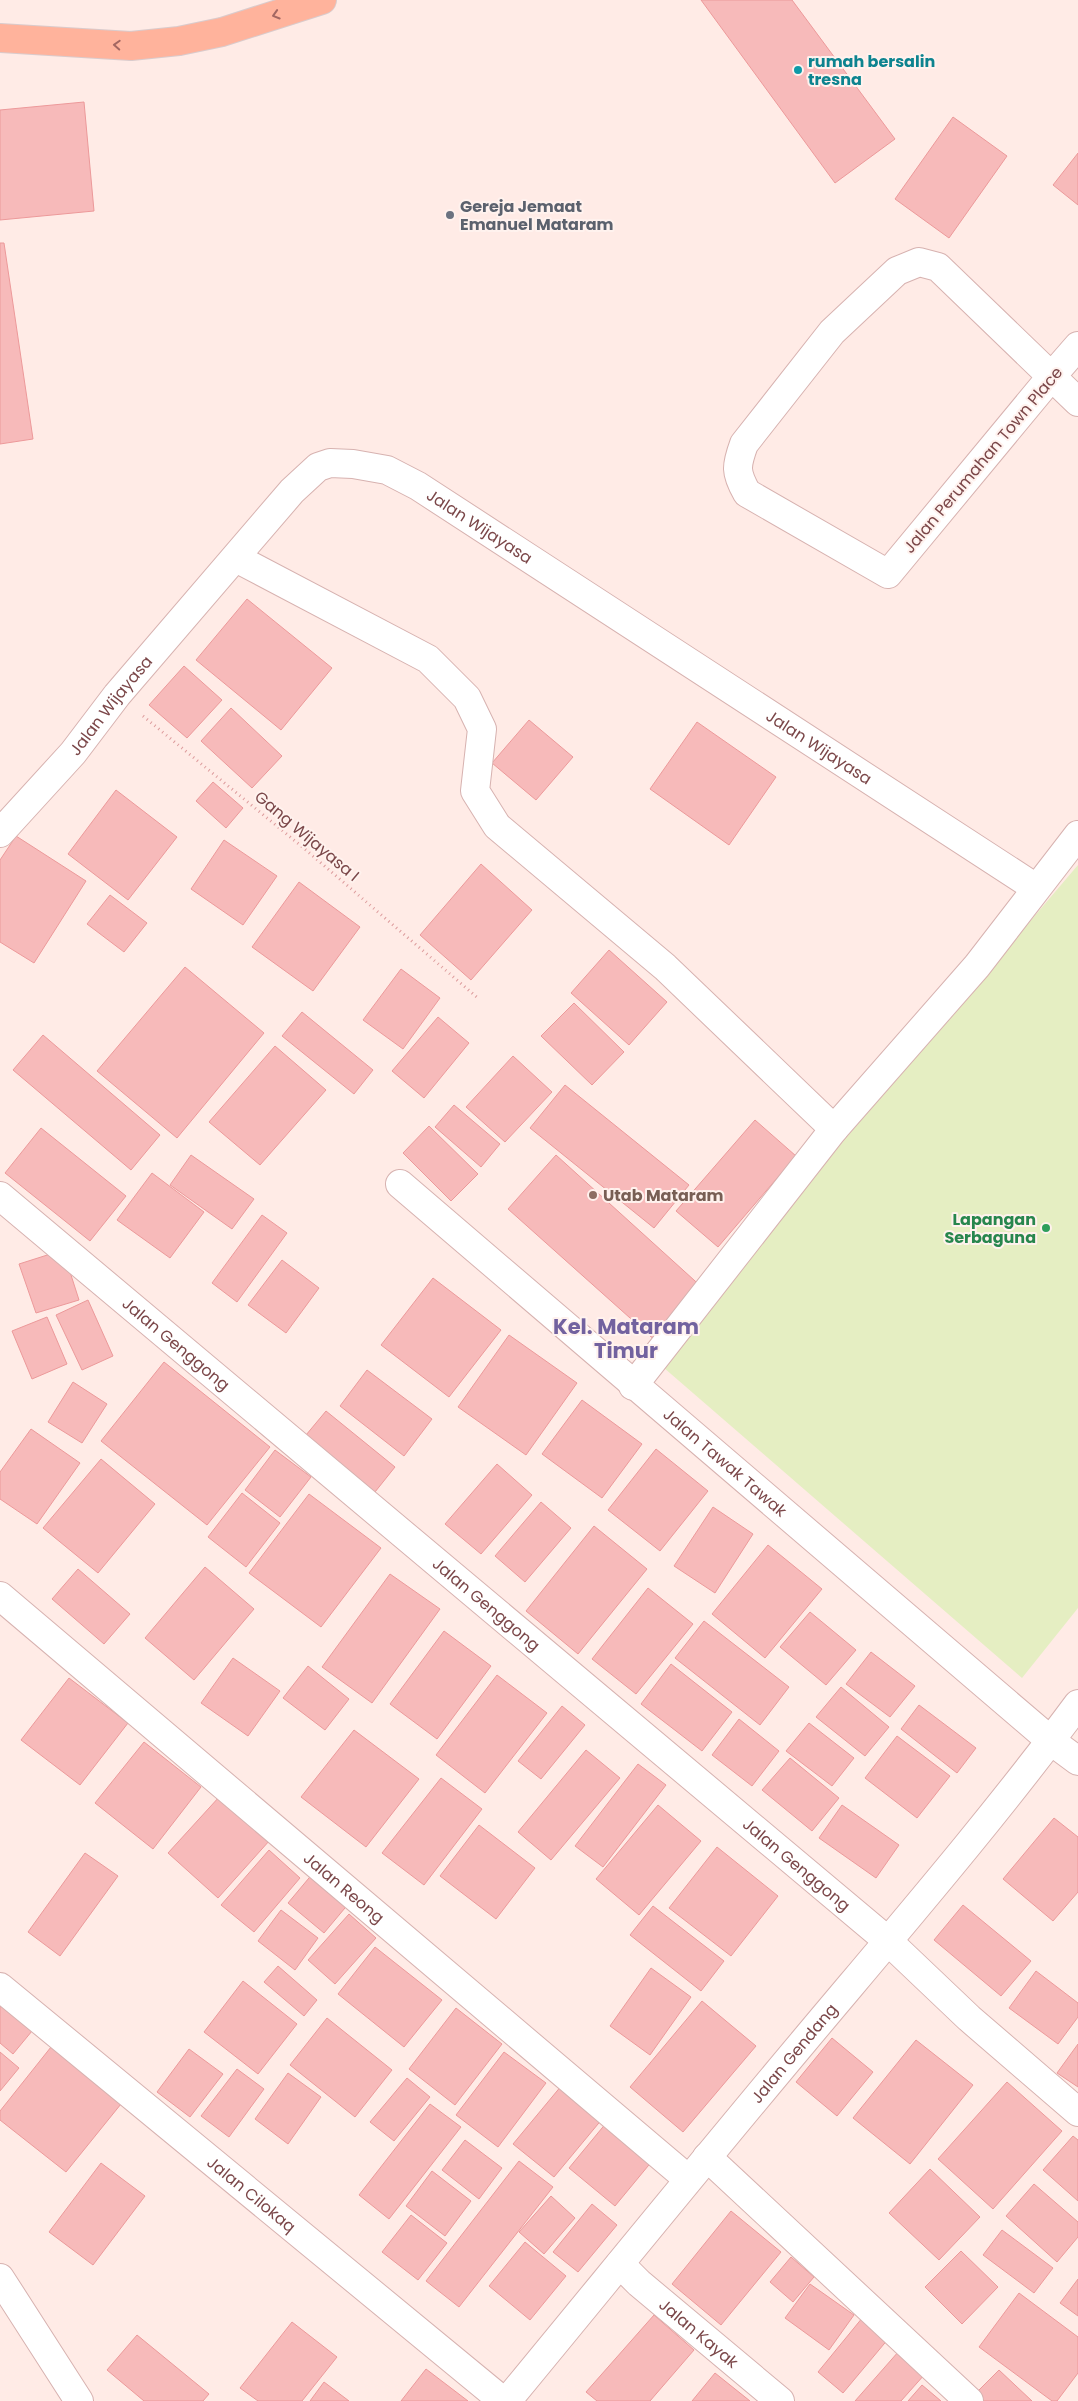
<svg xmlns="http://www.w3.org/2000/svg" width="1078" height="2401" font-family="Poppins,sans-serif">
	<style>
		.green { fill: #e5eec2 }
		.building { fill: #f7baba; stroke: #ec999a }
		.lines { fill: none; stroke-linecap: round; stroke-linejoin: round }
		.minor-casing { stroke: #d7b2b0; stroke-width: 30 }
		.major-casing { stroke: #dacbcc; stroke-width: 30 }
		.path { stroke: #dd9c9d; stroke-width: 3; stroke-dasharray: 1 4; stroke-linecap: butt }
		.minor { stroke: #fff; stroke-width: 28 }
		.major { stroke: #ffb39c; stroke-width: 28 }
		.oneway { stroke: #a36762 }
		.culture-dot { fill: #0f9aa8; stroke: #fff2ee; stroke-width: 2 }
		.worship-dot { fill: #6b7280; stroke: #fff2ee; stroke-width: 2 }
		.education-dot { fill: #8d6e63; stroke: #fff2ee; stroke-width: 2 }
		.leisure-dot { fill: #2e9e5b; stroke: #fff2ee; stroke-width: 2 }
		.labels { text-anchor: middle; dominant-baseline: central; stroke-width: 4; stroke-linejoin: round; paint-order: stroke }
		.culture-label { font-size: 16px; font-weight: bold; fill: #0d838f; stroke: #fff2ee; text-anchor: start }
		.worship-label { font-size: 16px; font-weight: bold; fill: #5b616d; stroke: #fff2ee; text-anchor: start }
		.street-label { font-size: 16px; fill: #7b4749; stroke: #fff2ee }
		.education-label { font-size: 16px; font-weight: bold; fill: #785e54; stroke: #fff2ee; text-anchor: start }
		.leisure-label { font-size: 16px; font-weight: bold; fill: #27864d; stroke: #fff2ee; text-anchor: end }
		.district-label { font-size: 21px; font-weight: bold; fill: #72629f; stroke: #fff2ee }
	</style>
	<rect width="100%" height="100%" fill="#ffebe6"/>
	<polygon class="green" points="1078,865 1078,1608 1022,1678 656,1361"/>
	<g class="building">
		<polygon points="701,0 792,0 895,139 835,183"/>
		<polygon points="84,102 94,211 0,220 0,110"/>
		<polygon points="953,117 1007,156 949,238 895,199"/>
		<polygon points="1078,153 1078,205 1053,185"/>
		<polygon points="0,243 4,243 33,439 0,444"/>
		<polygon points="247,599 332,668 281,730 196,660"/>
		<polygon points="184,666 222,700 187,738 149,705"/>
		<polygon points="231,708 282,756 252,788 201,741"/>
		<polygon points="529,720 573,757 536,800 492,763"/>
		<polygon points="697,722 776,777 729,845 650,789"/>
		<polygon points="213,782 243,808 226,828 196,801"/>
		<polygon points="116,790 177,837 128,900 68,854"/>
		<polygon points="16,836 86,881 34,963 0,942 0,860"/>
		<polygon points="224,840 277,876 243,925 191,889"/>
		<polygon points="481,864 532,910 471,980 420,935"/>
		<polygon points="299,882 360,927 313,991 252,947"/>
		<polygon points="110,895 147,923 124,952 87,924"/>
		<polygon points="609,950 667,1002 629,1045 571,993"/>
		<polygon points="185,967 264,1033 177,1138 97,1071"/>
		<polygon points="401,969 440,998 403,1049 363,1020"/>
		<polygon points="574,1003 624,1052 592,1085 541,1036"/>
		<polygon points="302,1012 373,1070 354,1094 282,1036"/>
		<polygon points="438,1017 469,1043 424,1098 392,1071"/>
		<polygon points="43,1035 160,1135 131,1170 13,1070"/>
		<polygon points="275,1046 326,1090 260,1165 209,1122"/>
		<polygon points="513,1056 552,1092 505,1142 466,1107"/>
		<polygon points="565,1085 689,1185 654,1228 530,1128"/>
		<polygon points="454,1105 500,1144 481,1167 435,1127"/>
		<polygon points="755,1120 796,1156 718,1247 676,1211"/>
		<polygon points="429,1126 478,1174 451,1201 403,1153"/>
		<polygon points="41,1128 126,1196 90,1241 5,1173"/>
		<polygon points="191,1155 254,1199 232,1229 170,1185"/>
		<polygon points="556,1155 705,1290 658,1343 508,1209"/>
		<polygon points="152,1173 204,1212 170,1258 117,1220"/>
		<polygon points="262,1215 287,1233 237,1302 212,1283"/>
		<polygon points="63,1250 79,1300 36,1313 19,1264"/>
		<polygon points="282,1260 319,1288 286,1333 248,1305"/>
		<polygon points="433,1278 501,1330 449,1397 381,1345"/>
		<polygon points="88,1300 113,1356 82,1370 56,1315"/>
		<polygon points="47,1317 67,1364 32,1379 12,1331"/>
		<polygon points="509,1335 577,1383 526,1455 458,1407"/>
		<polygon points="164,1362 270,1447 207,1525 101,1441"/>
		<polygon points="367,1370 432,1419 404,1456 340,1406"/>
		<polygon points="73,1382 107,1404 82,1443 48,1422"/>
		<polygon points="582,1400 642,1444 602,1498 542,1454"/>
		<polygon points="326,1411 395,1467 375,1492 306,1435"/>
		<polygon points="31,1429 80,1463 37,1524 0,1499 0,1472"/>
		<polygon points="656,1449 708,1491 660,1551 608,1510"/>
		<polygon points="275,1450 311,1477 280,1517 245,1490"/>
		<polygon points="101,1459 155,1504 98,1573 43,1528"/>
		<polygon points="497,1464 532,1495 481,1554 445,1524"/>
		<polygon points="242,1493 280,1523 246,1567 208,1537"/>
		<polygon points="309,1494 381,1548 321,1627 249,1573"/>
		<polygon points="541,1502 571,1528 525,1582 495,1556"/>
		<polygon points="713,1507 753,1534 715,1593 674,1566"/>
		<polygon points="594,1526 647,1569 578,1654 526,1611"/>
		<polygon points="768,1545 822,1589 765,1658 712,1614"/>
		<polygon points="205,1567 254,1609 194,1680 145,1638"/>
		<polygon points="78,1569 130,1614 104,1644 52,1599"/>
		<polygon points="390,1574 440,1609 372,1703 322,1667"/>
		<polygon points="648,1588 693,1624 636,1694 592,1659"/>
		<polygon points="810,1612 856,1650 826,1685 780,1647"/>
		<polygon points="704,1621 789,1687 760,1725 675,1658"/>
		<polygon points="444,1631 491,1666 437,1739 390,1704"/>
		<polygon points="871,1652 915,1686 890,1717 846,1684"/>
		<polygon points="233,1658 280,1691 248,1736 201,1703"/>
		<polygon points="671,1664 732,1712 702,1751 641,1704"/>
		<polygon points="308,1666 349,1699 325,1730 283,1698"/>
		<polygon points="497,1675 547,1713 485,1793 436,1755"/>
		<polygon points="69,1678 128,1723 80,1785 21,1740"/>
		<polygon points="841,1687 889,1727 865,1756 816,1717"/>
		<polygon points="919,1705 976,1748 957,1773 901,1729"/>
		<polygon points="562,1706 585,1725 541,1779 518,1761"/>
		<polygon points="739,1719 779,1751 752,1786 712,1755"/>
		<polygon points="809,1723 854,1758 832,1786 786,1751"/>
		<polygon points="354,1730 419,1779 366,1847 301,1797"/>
		<polygon points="897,1736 950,1776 917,1818 865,1778"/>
		<polygon points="144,1742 201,1787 153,1849 95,1803"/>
		<polygon points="586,1750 620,1778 551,1860 518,1832"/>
		<polygon points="790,1758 839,1798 812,1831 762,1790"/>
		<polygon points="638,1764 666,1785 603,1867 575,1846"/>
		<polygon points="441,1778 482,1809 424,1885 382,1853"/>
		<polygon points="220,1796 270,1840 218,1898 168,1853"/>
		<polygon points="658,1805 701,1841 639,1915 596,1879"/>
		<polygon points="842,1805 899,1845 876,1878 819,1838"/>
		<polygon points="1054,1818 1078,1837 1078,1892 1053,1921 1003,1879"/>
		<polygon points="479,1825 535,1868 496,1919 440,1876"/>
		<polygon points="717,1847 778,1896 731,1956 669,1908"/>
		<polygon points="269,1850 300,1878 254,1932 221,1905"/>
		<polygon points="85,1853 118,1876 60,1956 28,1932"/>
		<polygon points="314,1872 350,1902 324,1933 288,1903"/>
		<polygon points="963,1905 1031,1961 1001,1996 934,1940"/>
		<polygon points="653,1906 724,1961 701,1991 630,1935"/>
		<polygon points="281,1910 318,1938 295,1970 258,1941"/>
		<polygon points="349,1914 376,1938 335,1984 308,1960"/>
		<polygon points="375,1947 442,2000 404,2047 338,1994"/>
		<polygon points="278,1966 317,2000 304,2016 264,1982"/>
		<polygon points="651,1968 691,1997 650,2055 610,2026"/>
		<polygon points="1036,1971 1078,2003 1078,2017 1058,2044 1009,2008"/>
		<polygon points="243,1981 297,2024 258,2074 204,2032"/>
		<polygon points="0,1994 37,2025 13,2054 0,2043"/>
		<polygon points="702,2001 756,2046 683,2132 630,2087"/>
		<polygon points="456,2008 502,2044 455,2105 409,2069"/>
		<polygon points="327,2018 392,2070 355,2117 290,2065"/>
		<polygon points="832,2038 873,2072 837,2116 796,2082"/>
		<polygon points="916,2040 973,2085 910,2164 853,2118"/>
		<polygon points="1078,2044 1078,2087 1057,2073"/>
		<polygon points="51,2047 121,2104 66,2172 0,2120 0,2111"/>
		<polygon points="189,2049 223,2074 190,2117 157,2092"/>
		<polygon points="0,2052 19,2068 0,2091"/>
		<polygon points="504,2052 546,2083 498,2147 456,2115"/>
		<polygon points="237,2069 264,2089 229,2137 201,2116"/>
		<polygon points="288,2073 321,2097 288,2144 255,2119"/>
		<polygon points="407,2078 430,2097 394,2141 370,2122"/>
		<polygon points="1007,2082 1062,2131 993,2209 938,2159"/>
		<polygon points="562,2085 603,2118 554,2177 513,2144"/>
		<polygon points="430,2104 461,2127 389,2219 359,2195"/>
		<polygon points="607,2122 653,2160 615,2206 569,2168"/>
		<polygon points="1073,2136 1078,2140 1078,2201 1043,2170"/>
		<polygon points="465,2140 502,2168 479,2199 442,2170"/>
		<polygon points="519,2161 553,2187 459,2307 426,2281"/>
		<polygon points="101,2163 145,2196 93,2265 49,2232"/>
		<polygon points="930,2169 980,2217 939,2260 889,2213"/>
		<polygon points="432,2171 471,2201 445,2236 406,2206"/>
		<polygon points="1034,2184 1078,2222 1078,2237 1057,2262 1006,2216"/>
		<polygon points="551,2196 575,2218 544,2254 519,2232"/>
		<polygon points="592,2204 617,2225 578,2272 553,2252"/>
		<polygon points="731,2211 781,2252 721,2325 672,2284"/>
		<polygon points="411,2215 447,2243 418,2280 382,2252"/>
		<polygon points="1002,2230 1053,2268 1034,2293 983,2255"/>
		<polygon points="525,2242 566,2276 530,2320 489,2286"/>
		<polygon points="961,2251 998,2287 962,2324 925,2287"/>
		<polygon points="791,2257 814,2277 793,2302 770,2282"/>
		<polygon points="1078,2279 1078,2316 1060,2303"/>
		<polygon points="810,2284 854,2315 829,2350 785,2318"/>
		<polygon points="1019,2293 1078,2337 1078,2373 1057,2401 1052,2401 979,2347"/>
		<polygon points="654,2315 694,2350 650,2401 597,2401 586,2392"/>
		<polygon points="863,2317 889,2338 843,2393 818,2372"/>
		<polygon points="292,2322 337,2357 302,2401 258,2401 240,2388"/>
		<polygon points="137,2335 209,2394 203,2401 144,2401 107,2370"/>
		<polygon points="899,2351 925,2374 901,2401 855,2401"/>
		<polygon points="426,2369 468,2401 401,2401"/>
		<polygon points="999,2370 1032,2401 974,2401 971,2398"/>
		<polygon points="715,2373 750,2401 692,2401"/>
		<polygon points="324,2382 349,2401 310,2401"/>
		<polygon points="922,2385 941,2401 908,2401"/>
	</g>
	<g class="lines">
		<g class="minor-casing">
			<g id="minor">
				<path d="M1078,346L1051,377L888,574L747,493C735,472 736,466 744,444L832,332L897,271L919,262L938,267L1078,402"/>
				<polyline points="236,558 428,659 467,698 482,729 475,791 497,826 665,967 834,1129"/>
				<path id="s1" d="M0,833L73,753L117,695L292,491L318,467L330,463L353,464L387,470L418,486L1036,888"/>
				<path id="s2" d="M400,1184L1051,1741L1078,1761"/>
				<path id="s3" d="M0,1196L888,1941L969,2018L1078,2112"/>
				<polyline points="633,1386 834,1129 977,966 1078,835"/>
				<path id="s4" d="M0,1596L688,2179"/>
				<path id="s5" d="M0,1987L503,2401"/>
				<polyline points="707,2157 969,2401"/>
				<path id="s6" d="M620,2264L639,2283L780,2401"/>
				<polyline points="0,2278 79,2401"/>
				<path id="s7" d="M507,2401C606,2281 704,2160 804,2041C897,1930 992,1820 1078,1704"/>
			</g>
		</g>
		<g class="major-casing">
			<polyline id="major" points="0,38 131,46 179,41 222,32 322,0"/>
		</g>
		<polyline class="path" points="143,716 306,850 479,999"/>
		<use href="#minor" class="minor"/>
		<use href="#major" class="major"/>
	</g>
	<defs><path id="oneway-chevron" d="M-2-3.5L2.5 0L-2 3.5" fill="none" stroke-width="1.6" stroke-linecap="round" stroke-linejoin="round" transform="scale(1.25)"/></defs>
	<g class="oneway">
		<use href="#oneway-chevron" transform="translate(276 15) rotate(163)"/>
		<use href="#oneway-chevron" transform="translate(117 45) rotate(-177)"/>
	</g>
	<circle class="culture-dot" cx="798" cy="70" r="5"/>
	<circle class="worship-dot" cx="450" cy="215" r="5"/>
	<circle class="education-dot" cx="593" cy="1195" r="5"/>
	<circle class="leisure-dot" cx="1046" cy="1228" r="5"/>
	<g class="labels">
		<g class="culture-label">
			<text x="808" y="61">rumah bersalin<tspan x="808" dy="18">tresna</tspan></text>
		</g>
		<g class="worship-label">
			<text x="460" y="206">Gereja Jemaat<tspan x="460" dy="18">Emanuel Mataram</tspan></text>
		</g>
		<g class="street-label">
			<text transform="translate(983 460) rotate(-50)">Jalan Perumahan Town Place</text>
			<text stroke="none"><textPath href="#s1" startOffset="664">Jalan Wijayasa</textPath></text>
			<text stroke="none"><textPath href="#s1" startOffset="169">Jalan Wijayasa</textPath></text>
			<text stroke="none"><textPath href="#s1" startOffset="1069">Jalan Wijayasa</textPath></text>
			<text transform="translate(307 836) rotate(40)">Gang Wijayasa I</text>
			<text stroke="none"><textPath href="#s3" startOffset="230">Jalan Genggong</textPath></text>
			<text stroke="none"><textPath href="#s2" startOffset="428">Jalan Tawak Tawak</textPath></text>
			<text stroke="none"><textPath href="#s3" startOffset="635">Jalan Genggong</textPath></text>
			<text stroke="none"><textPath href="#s3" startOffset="1040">Jalan Genggong</textPath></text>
			<text stroke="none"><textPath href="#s4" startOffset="451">Jalan Reong</textPath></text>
			<text stroke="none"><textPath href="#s7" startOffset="451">Jalan Gendang</textPath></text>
			<text stroke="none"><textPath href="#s5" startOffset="326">Jalan Cilokaq</textPath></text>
			<text stroke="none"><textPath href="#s6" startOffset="105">Jalan Kayak</textPath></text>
		</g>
		<g class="education-label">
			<text x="603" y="1195">Utab Mataram</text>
		</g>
		<g class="leisure-label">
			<text x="1036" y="1219">Lapangan<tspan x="1036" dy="18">Serbaguna</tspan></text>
		</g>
		<g class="district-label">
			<text x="626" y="1326">Kel. Mataram<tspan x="626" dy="24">Timur</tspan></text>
		</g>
	</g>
</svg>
